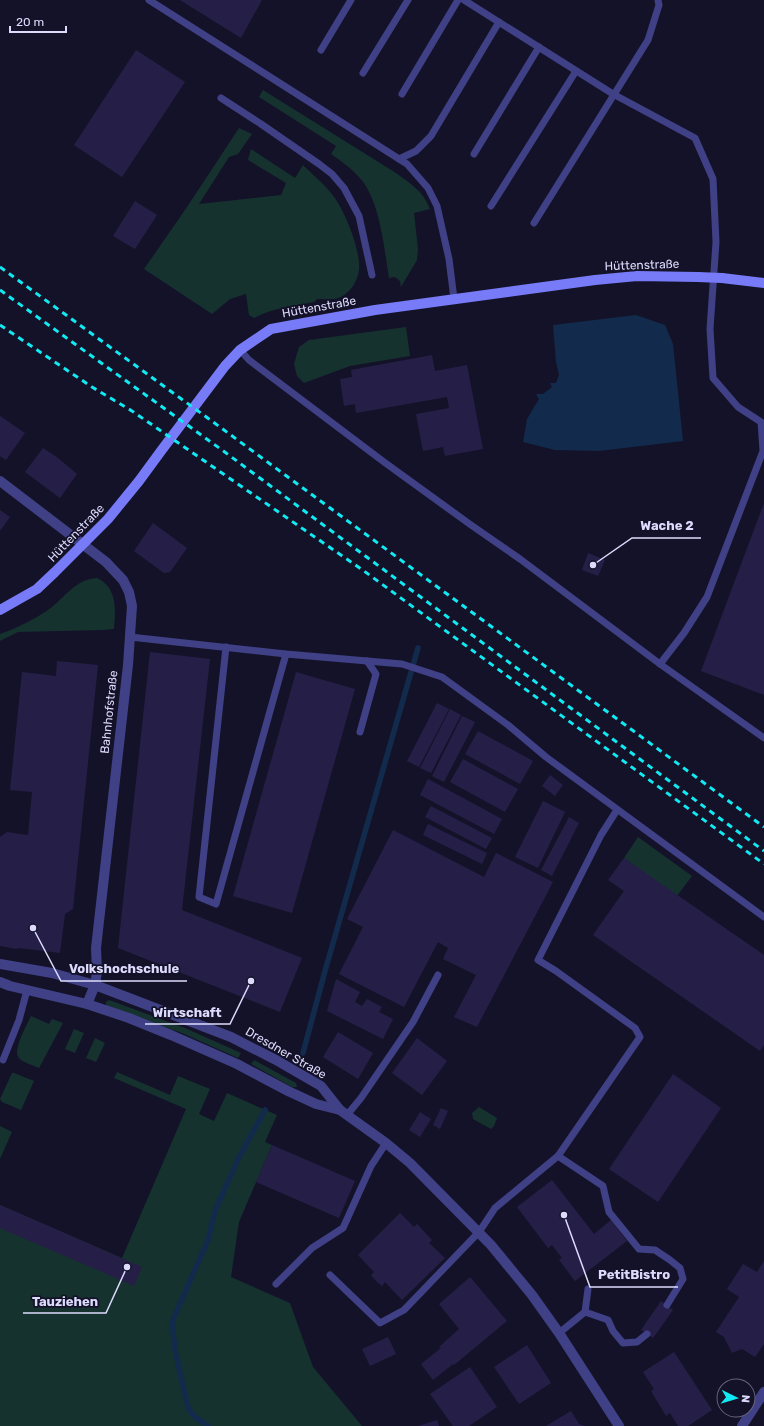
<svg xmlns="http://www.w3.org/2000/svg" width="764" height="1426" font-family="Rubik,sans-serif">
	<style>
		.green { fill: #15322f }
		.water { fill: #122b4c }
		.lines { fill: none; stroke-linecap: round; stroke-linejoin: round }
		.stream { stroke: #122b4c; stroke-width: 5.5 }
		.building { fill: #251f48 }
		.service { stroke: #3f4085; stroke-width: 7 }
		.minor { stroke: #3f4085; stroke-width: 10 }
		.tertiary { stroke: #3f4085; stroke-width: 10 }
		.secondary { stroke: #777bf8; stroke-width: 10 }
		.rail { stroke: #11e9f3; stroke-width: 3; stroke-dasharray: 6 5; stroke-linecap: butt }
		.secondary-bridge { stroke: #777bf8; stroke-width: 10 }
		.labels { text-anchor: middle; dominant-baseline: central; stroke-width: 3.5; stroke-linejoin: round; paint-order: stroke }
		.street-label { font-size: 12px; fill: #dddbfd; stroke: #141228 }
		.leader { fill: none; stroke: #dddbfd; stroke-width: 1.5 }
		.callout-dot { fill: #dddbfd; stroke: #141228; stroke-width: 1.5 }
		.callout-label { font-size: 13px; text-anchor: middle; font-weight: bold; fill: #dddbfd; stroke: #141228; stroke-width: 3.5; stroke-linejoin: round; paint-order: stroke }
	</style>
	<rect width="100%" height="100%" fill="#141228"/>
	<g class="green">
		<path d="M263,90L396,173C411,184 423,191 430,209L414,213L418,249L417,260L401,287L400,281L395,277L389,278C384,247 380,201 360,178C351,168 341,161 331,154L336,146L259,97Z"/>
		<path d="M239,128L252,134L238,154L229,157L199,204L281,195L286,183L248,160L251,149L295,178L303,165C312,174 323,183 331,193C344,208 361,250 359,270C358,280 351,292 341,297C336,300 324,299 317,299L314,302C293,306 273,308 254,318L249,315L246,294L230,299L212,314L144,269L187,207Z"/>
		<polygon points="406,327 410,356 350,366 304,383 297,376 294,364 299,347 309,340"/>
		<path d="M97,578C117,587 116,610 114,629L102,630L18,632L0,641V634C17,628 33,620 48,610C65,598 75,579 97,578Z"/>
		<polygon points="638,837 692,876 677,896 624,858"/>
		<polygon points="109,1000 185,1028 241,1053 238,1058 182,1033 106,1006 106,1002"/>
		<path d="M31,1016L49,1024L52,1019L63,1023L39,1068C33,1065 23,1063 19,1058C12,1050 27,1025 31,1016Z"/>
		<polygon points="74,1029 84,1033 75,1053 65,1049"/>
		<polygon points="95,1038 105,1043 96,1062 86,1058"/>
		<polygon points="254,1060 296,1083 297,1087 292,1087 251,1064"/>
		<polygon points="117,1072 170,1095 178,1076 210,1089 199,1114 214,1121 227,1093 277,1115 265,1142 272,1145 239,1222 231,1277 290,1303 313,1367 362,1426 0,1426 0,1205 122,1258 186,1109 114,1078"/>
		<polygon points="12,1073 14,1073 34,1081 21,1110 2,1102 0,1099"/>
		<polygon points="479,1107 497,1118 494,1126 491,1129 473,1119 472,1113"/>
		<polygon points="0,1126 12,1132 0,1159"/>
	</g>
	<polygon class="water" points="636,315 665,325 673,344 683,441 599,451 555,450 523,442 527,419 539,399 536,394 543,394 552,387 550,383 556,383 559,375 556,362 553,325"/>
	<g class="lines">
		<g class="stream">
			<polyline points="303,1053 325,971 418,648"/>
			<polyline points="208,1426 195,1417 188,1408 175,1350 172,1322 208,1240 215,1211 238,1159 265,1110"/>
		</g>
	</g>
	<g class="building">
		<polygon points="180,0 262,0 241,38"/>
		<polygon points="136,50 185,82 122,177 74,145"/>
		<polygon points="135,201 157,215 135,249 113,236"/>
		<polygon points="432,355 435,371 467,365 483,449 445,456 443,447 423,451 416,414 449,408 447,397 356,413 355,404 344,406 340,379 352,377 351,370"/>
		<polygon points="0,416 25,433 6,460 0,456"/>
		<polygon points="43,448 58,458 77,474 60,498 25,472"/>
		<polygon points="764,503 764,695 701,671"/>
		<polygon points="0,510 10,517 0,531"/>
		<polygon points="153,523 187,548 170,572 164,573 134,551"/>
		<polygon points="588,553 605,560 598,576 582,570"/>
		<polygon points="150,652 210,659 182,910 302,958 280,1012 118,948"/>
		<polygon points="57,661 98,665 73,909 65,914 60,953 19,948 16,949 0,946 0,837 7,832 28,835 32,792 10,790 22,672 56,676"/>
		<polygon points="296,672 355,689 292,913 233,896"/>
		<polygon points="437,703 449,709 419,767 407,761"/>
		<polygon points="450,709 461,715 431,773 420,768"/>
		<polygon points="462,716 475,722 444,782 432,776"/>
		<polygon points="478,731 533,761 520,784 465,754"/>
		<polygon points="463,759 518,789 505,812 450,782"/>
		<polygon points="550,775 563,785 555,796 542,786"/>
		<polygon points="428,779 502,819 494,834 420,795"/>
		<polygon points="543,801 565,812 538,868 515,857"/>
		<polygon points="431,806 492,838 486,849 425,817"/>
		<polygon points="569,817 579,823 552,876 541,870"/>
		<polygon points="428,824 487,853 482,864 423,835"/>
		<polygon points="393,830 484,877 496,853 553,882 477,1027 454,1017 476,975 443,959 448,948 438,942 404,1007 339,974 363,927 347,919"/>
		<polygon points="624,858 764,955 764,1045 760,1051 593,935 624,891 608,880"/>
		<polygon points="336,979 360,992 355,1002 362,1006 367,999 382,1007 379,1012 393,1019 383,1039 327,1011"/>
		<polygon points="338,1032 373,1053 358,1079 323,1057"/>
		<polygon points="417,1038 447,1061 422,1095 392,1073"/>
		<polygon points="673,1074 721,1108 658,1202 609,1169"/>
		<polygon points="441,1108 448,1111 440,1129 433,1125"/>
		<polygon points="420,1112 431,1119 420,1137 409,1130"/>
		<polygon points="272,1145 355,1181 339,1218 256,1182"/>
		<polygon points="552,1180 594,1234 611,1220 627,1241 575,1281 559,1260 562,1258 552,1245 548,1248 517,1207"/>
		<polygon points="0,1205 142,1267 134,1286 0,1228"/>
		<polygon points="400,1213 414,1227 417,1224 432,1240 429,1243 445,1258 402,1300 385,1282 382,1286 376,1281 371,1275 374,1272 358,1255"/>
		<polygon points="764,1261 764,1344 755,1357 742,1349 732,1353 724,1337 716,1332 739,1297 727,1289 743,1264 757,1272"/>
		<polygon points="470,1277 507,1321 454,1365 453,1364 433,1380 421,1364 441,1348 439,1347 459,1329 439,1304"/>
		<polygon points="661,1301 673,1310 653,1338 641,1330"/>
		<polygon points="388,1337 396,1354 370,1366 362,1349"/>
		<polygon points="527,1345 551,1383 519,1404 494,1367"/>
		<polygon points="674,1352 712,1410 688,1426 678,1426 670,1413 666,1416 651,1391 654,1389 643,1372"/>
		<polygon points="470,1367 497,1407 469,1426 453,1426 430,1394"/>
		<polygon points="571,1411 579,1424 585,1426 546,1426"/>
		<polygon points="437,1420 439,1426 418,1426"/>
	</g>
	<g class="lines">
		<g class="service">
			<polyline points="149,0 407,164 428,188 437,206 449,259 454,299"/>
			<polyline points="464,0 613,94 695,138 713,179 716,242 710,329 713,378 738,407 761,422 763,451 707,597 684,633 660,664"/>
			<polyline points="321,50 351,0"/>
			<polyline points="363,73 408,0"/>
			<polyline points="402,94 458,0"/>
			<polyline points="221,98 261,124 319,164 332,174 344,188 359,216 372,275"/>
			<polyline points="474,154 539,47"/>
			<polyline points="399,159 416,151 431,136 499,22"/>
			<polyline points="491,206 576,71"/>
			<polyline points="534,223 648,40 659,5 658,0"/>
			<polyline points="240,350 249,360 384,462 471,525 520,559 660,664 764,738"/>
			<polyline points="130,637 286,654 402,664 442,677 508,725 546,757 764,917"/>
			<polyline points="226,647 199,897 216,904 286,654"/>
			<polyline points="360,732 376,674 367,661"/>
			<polyline points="3,1060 19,1020 27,990"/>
			<polyline points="347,1115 361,1098 413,1022 438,975"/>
			<polyline points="558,1156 640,1037 635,1028 556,971 538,960 601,835 617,810"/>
			<polyline points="330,1275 380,1323 404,1310 479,1232 495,1208 558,1156 603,1186 609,1212 639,1249 655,1250 670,1260 680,1268 683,1279 667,1305"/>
			<polyline points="276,1284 312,1248 343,1228 371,1166 386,1143"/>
			<polyline points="588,1289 585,1312 608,1320 613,1331 623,1343 637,1342 647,1334"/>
			<polyline points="559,1333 585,1312"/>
		</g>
		<g class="minor">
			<polyline points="0,481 106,562 123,580 129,592 132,606 128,665 96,948 97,972 95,985 87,1004"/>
			<polyline points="742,1426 764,1392"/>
		</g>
		<g class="tertiary">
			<polyline points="0,964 52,973 95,985 231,1037 276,1060 321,1086 340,1110 386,1143 410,1163 491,1245 532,1295 559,1333 619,1426"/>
			<polyline points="0,982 10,986 87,1004 129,1018 171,1035 237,1064 288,1091 316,1104 340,1110"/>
		</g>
		<g class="secondary">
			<polyline points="722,278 764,283"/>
			<polyline points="0,610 37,589 55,572 108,519 139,481 161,451 225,366 240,350 271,329 375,310 595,280 637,276 698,277"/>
		</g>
		<g class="rail">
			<polyline points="0,267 209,419 764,827"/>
			<polyline points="0,290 222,450 764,851"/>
			<polyline points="0,325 92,387 132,411 364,571 764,864"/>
		</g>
		<polyline class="secondary-bridge" points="698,277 722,278"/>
	</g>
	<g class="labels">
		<g class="street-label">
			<text transform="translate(642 265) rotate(-2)">Hüttenstraße</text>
			<text transform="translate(319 307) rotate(-10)">Hüttenstraße</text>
			<text transform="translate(76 533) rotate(-46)">Hüttenstraße</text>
			<text transform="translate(109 712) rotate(-84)">Bahnhofstraße</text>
			<text transform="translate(286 1053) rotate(30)">Dresdner Straße</text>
		</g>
	</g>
	<path class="leader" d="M593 565L632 538H701M33 928L61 981H187M251 981L230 1024H145M564 1215L590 1287H678M127 1267L106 1313H23"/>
	<g class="callout-dot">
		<circle cx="593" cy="565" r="4"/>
		<circle cx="33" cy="928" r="4"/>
		<circle cx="251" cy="981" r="4"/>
		<circle cx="564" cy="1215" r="4"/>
		<circle cx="127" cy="1267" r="4"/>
	</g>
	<g class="callout-label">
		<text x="667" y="530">Wache 2</text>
		<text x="124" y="973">Volkshochschule</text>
		<text x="187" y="1017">Wirtschaft</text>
		<text x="634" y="1279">PetitBistro</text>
		<text x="65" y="1306">Tauziehen</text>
	</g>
	<g transform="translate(736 1398) rotate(95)"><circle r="19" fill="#141228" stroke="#64627d"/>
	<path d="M0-3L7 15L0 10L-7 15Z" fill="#11e9f3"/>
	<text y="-6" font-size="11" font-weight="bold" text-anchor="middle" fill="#dddbfd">N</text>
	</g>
	<path d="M10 26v6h56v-6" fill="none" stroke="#dddbfd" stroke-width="2"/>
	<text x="16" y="26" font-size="12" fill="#dddbfd" stroke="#141228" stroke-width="3" paint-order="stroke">20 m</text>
</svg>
